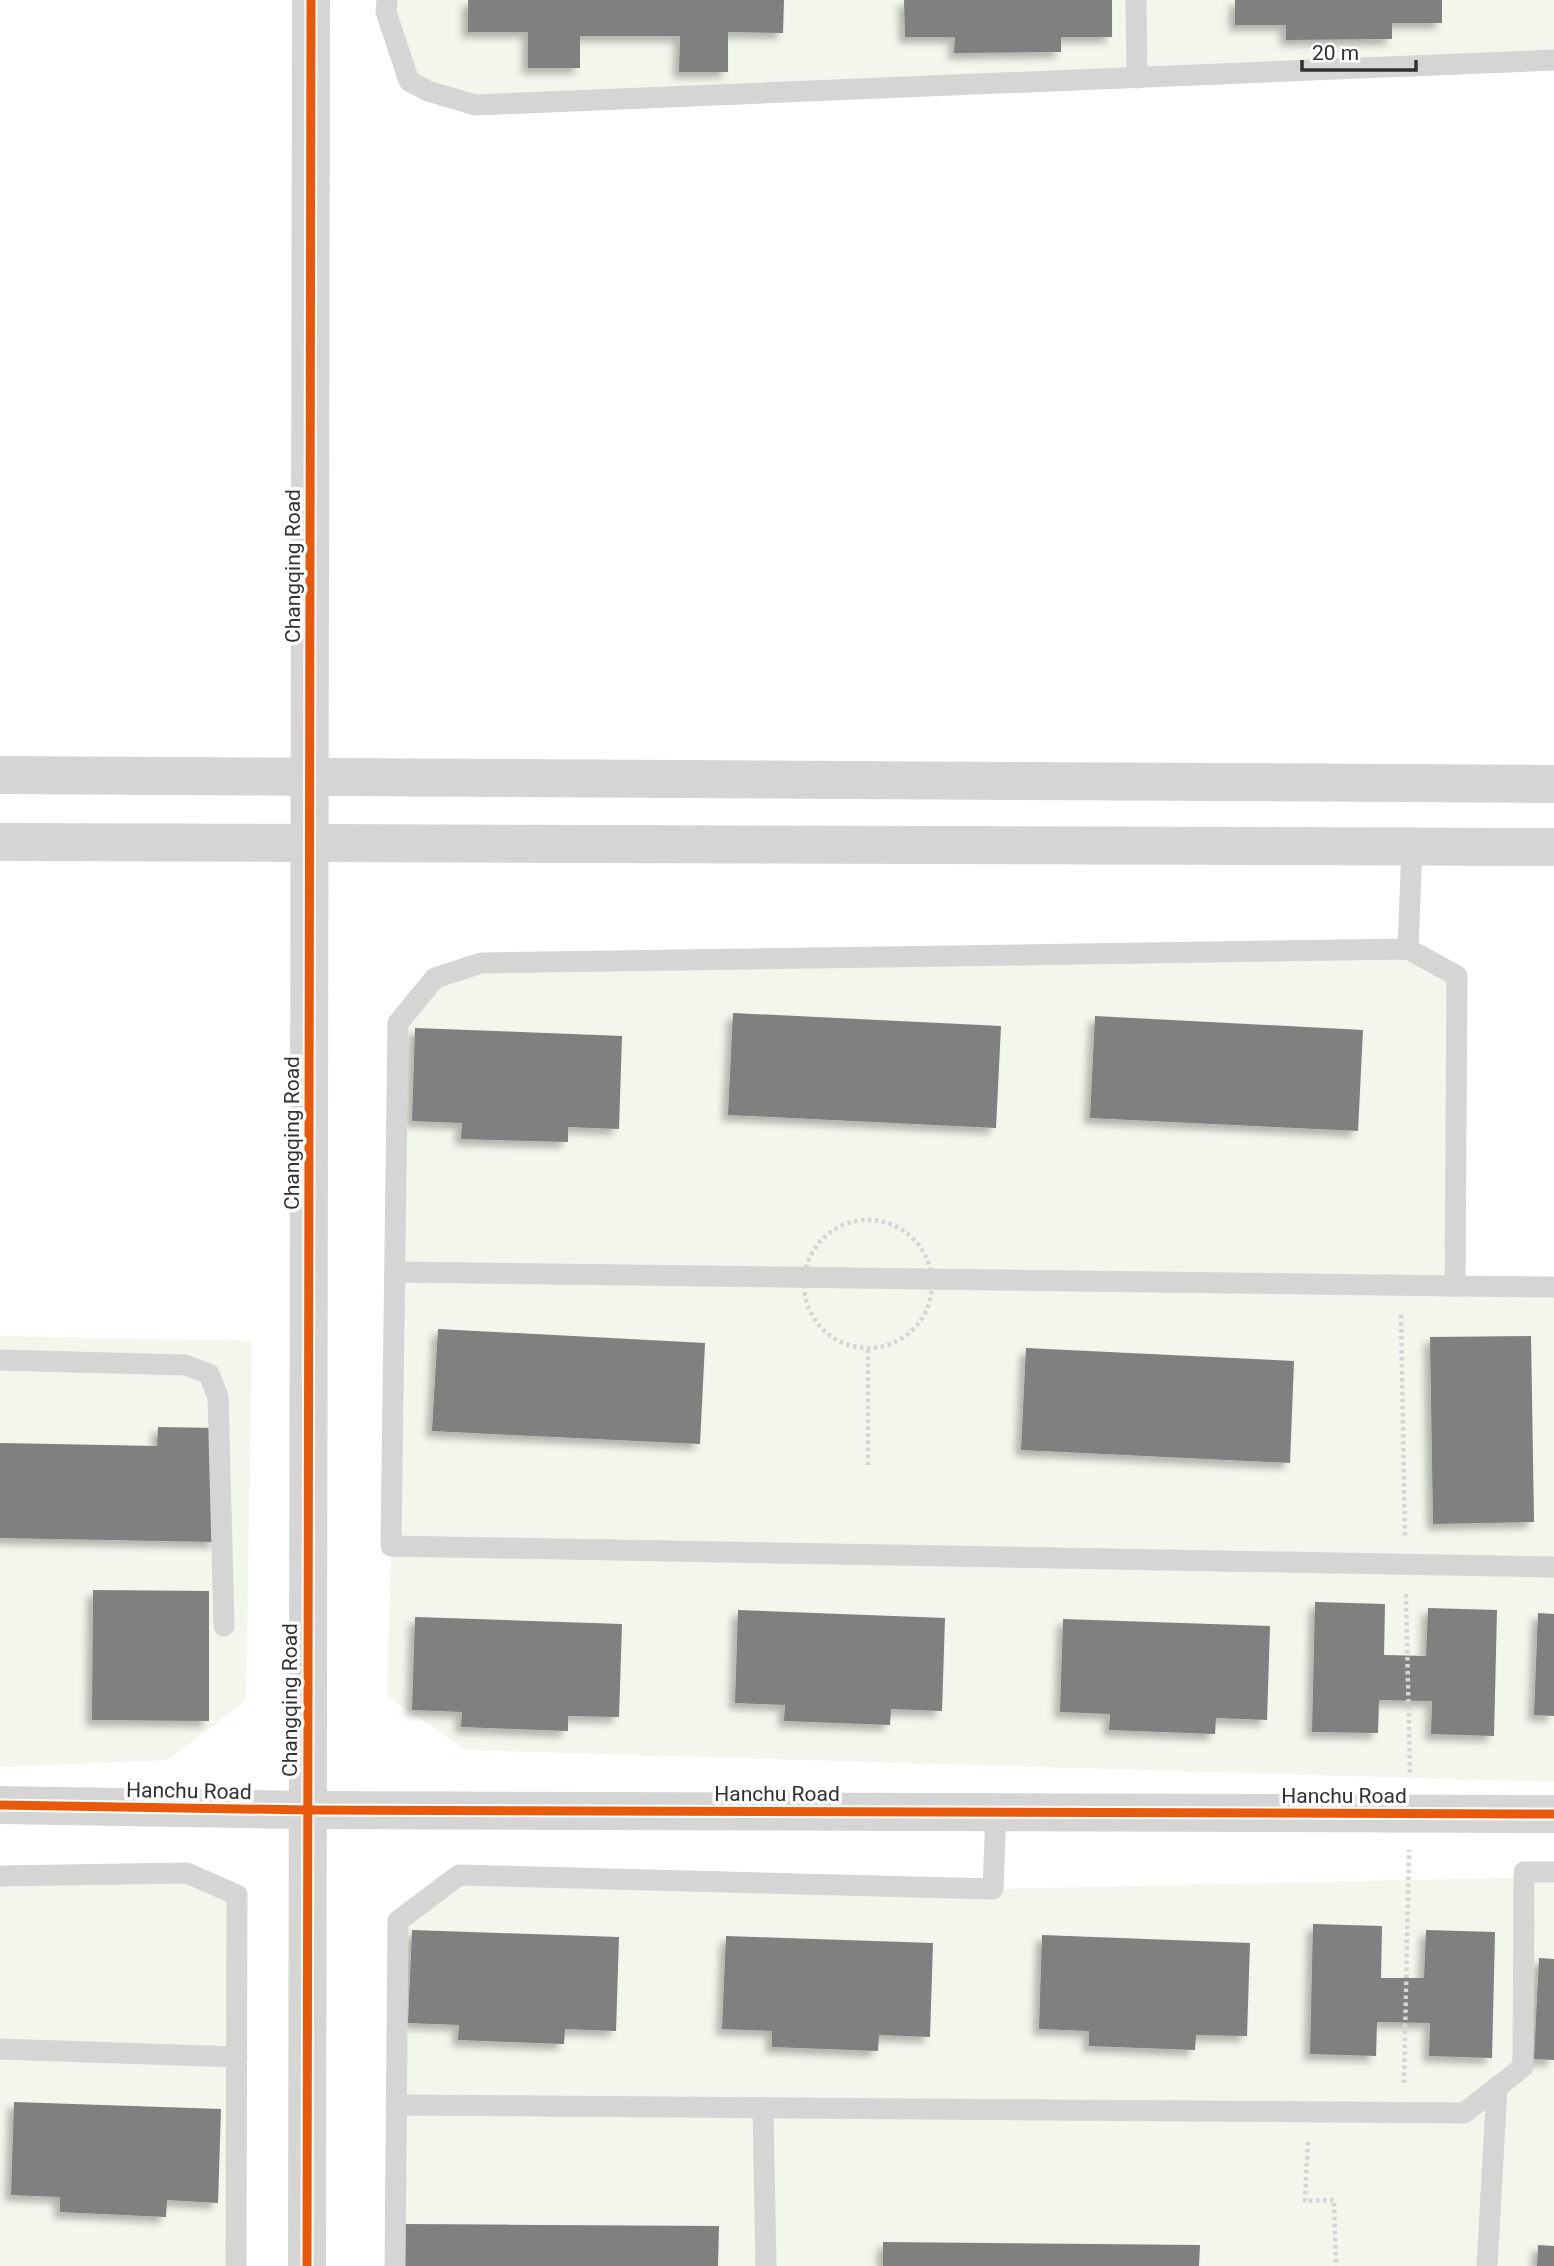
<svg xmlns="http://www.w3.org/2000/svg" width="1554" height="2266" font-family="Roboto,sans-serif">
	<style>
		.green { fill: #f2f6ed }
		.building { fill: #808080; filter: url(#shadow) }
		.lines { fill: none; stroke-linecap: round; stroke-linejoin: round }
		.path { stroke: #d5d5d5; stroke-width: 4.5; stroke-dasharray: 3.5 3.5; stroke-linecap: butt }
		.lane { stroke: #d5d5d5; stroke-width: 21 }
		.street { stroke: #d5d5d5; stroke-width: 38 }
		.cycleway-casing { stroke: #fff; stroke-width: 13 }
		.cycleway { stroke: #e8590c; stroke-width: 9 }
		.labels { text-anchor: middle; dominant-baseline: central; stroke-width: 7; stroke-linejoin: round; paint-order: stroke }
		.street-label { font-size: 21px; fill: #313131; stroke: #fff }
	</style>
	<defs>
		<filter id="shadow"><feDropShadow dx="-6" dy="6" stdDeviation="3.5" flood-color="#0004"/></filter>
	</defs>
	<rect width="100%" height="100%" fill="#fff"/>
	<g class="green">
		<polygon points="387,0 1554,0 1554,60 475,105 409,81"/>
		<polygon points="1408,949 1457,976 1455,1286 1554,1287 1554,1782 466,1750 387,1696 391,1546 398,1023 435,978 481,963"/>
		<polygon points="0,1336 252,1341 246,1700 168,1760 0,1767"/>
		<polygon points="187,1873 237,1895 236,2266 0,2266 0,1876"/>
		<polygon points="459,1875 993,1889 1554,1877 1554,2266 395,2266 398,1921"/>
	</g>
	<g class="building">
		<polygon points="468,0 784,0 783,33 728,32 728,72 679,72 680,36 580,36 580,68 528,68 528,32 468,32"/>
		<polygon points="904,0 1112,0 1112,37 1061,37 1061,52 954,53 955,37 905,37"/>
		<polygon points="1235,0 1442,0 1442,23 1392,23 1392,39 1286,40 1286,25 1235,25"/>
		<polygon points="733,1013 1001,1026 996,1128 728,1115"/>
		<polygon points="1095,1016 1363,1030 1358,1131 1090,1118"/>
		<polygon points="415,1028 622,1036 619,1129 568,1127 568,1142 461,1139 462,1123 412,1121"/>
		<polygon points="438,1329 705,1343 700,1444 432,1431"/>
		<polygon points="1531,1336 1534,1522 1433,1524 1430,1337"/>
		<polygon points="1026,1348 1294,1361 1290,1463 1021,1450"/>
		<polygon points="158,1427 218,1428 216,1542 0,1538 0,1443 157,1446"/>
		<polygon points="93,1590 209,1591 209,1721 92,1720"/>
		<polygon points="1315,1602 1385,1604 1384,1655 1426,1656 1428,1608 1497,1610 1494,1736 1431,1734 1432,1701 1379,1700 1378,1733 1312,1732"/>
		<polygon points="738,1610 945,1618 942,1711 891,1709 890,1725 784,1721 785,1705 735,1703"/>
		<polygon points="1538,1613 1554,1614 1554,1716 1534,1715"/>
		<polygon points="415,1617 622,1624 619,1717 568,1716 568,1731 461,1727 462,1712 412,1710"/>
		<polygon points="1063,1619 1270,1626 1267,1720 1216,1718 1215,1734 1109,1730 1110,1714 1060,1712"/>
		<polygon points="1313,1924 1382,1926 1381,1978 1424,1978 1426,1930 1495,1932 1492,2058 1429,2056 1430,2023 1377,2022 1376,2056 1310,2054"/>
		<polygon points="412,1930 619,1937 616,2031 565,2029 564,2044 458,2040 459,2025 408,2023"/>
		<polygon points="1042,1935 1250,1943 1247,2036 1196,2035 1195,2050 1089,2046 1089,2031 1039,2029"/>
		<polygon points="726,1936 933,1943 930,2037 879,2035 878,2051 772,2047 772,2031 722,2029"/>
		<polygon points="1539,1958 1554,1959 1554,2060 1534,2059"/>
		<polygon points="14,2102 221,2109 218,2203 167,2200 166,2217 60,2212 60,2197 11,2195"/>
		<polygon points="403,2224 719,2226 718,2266 403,2266"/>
		<polygon points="883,2242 1200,2245 1199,2266 883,2266"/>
		<polygon points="1538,2245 1554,2246 1554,2266 1537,2266"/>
	</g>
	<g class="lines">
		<g class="path">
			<circle cx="868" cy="1284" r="64"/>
			<polyline points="1401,1315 1405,1537"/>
			<polyline points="868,1465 868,1347"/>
			<polyline points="1406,1594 1410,1775"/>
			<polyline points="1404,2083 1409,1850"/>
			<polyline points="1308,2142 1305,2201 1334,2200 1336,2266"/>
		</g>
		<g class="lane">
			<polyline points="387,0 386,12 409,81 428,91 475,105 1554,60"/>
			<polyline points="1136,0 1137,78"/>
			<polyline points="1408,949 1412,847"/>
			<polyline points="395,1272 1455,1286"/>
			<polyline points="1554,1287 1455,1286 1457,976 1408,949 481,963 435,978 398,1023 391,1546 1554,1567"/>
			<polyline points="0,1360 185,1365 209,1374 218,1397 224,1626"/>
			<polyline points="0,1876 187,1873 237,1895 236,2266"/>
			<polyline points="0,2049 237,2057"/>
			<polyline points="396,2105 1464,2113 1523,2067 1524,1872 1554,1872"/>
			<polyline points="763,2108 766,2266"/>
			<polyline points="395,2266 398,1921 459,1875 993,1889 996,1812"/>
			<polyline points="1487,2266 1497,2087"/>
		</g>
		<g class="street">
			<polyline points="0,775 1554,784"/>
			<polyline points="0,842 1554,847"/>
			<polyline points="0,1805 308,1810 1554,1814"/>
			<polyline points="307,2266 311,0"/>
		</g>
		<g class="cycleway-casing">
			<g id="cycleway">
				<polyline points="0,1805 308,1810 1554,1814"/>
				<polyline points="307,2266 311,0"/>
			</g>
		</g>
		<use href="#cycleway" class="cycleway"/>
	</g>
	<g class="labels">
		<g class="street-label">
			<text transform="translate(293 566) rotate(-90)">Changqing Road</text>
			<text transform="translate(292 1133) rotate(-90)">Changqing Road</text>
			<text transform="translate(290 1700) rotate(-90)">Changqing Road</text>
			<text transform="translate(189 1791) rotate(1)">Hanchu Road</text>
			<text x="777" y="1794">Hanchu Road</text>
			<text x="1344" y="1796">Hanchu Road</text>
		</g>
	</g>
	<path d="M1302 60v10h114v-10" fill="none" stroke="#313131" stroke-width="3.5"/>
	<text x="1312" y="60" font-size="21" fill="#313131" stroke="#ffffff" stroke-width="5" paint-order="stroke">20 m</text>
</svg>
